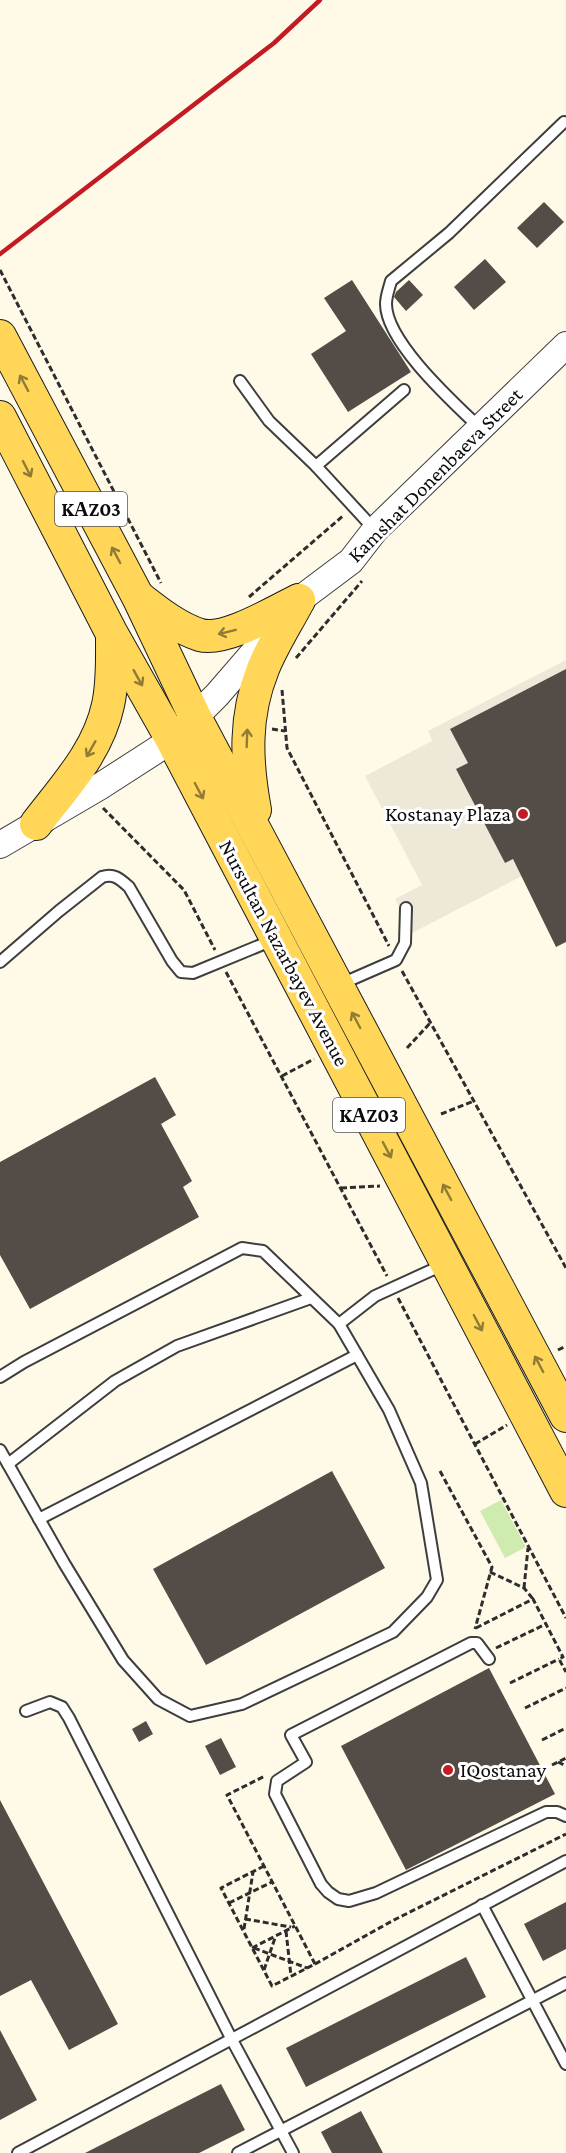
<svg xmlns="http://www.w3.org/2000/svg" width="566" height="2153" font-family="'Crimson Pro',serif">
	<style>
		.green { fill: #cfebb0 }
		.plaza { fill: #eee8d8 }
		.building { fill: #544c46 }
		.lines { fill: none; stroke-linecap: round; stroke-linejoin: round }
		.service-casing { stroke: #3e3e3e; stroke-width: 14 }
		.tertiary-casing { stroke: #3e3e3e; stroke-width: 28 }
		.primary-casing { stroke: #1c1c1c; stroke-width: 34 }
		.path { stroke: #2d2d2d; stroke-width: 3; stroke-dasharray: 6 3; stroke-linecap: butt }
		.service { stroke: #fff; stroke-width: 10 }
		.tertiary { stroke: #fff; stroke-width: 26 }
		.primary { stroke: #ffd658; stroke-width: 32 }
		.rail { stroke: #c31b23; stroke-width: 4.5 }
		.oneway { stroke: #917b35 }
		.poi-dot { fill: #c31b23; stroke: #fff; stroke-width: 2 }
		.labels { text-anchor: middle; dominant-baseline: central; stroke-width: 6; stroke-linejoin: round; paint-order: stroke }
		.shield { fill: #fff; stroke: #545454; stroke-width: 1.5 }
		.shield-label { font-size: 20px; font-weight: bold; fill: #0b0b0b }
		.street-label { font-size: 21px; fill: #0b0b0b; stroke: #fff }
		.poi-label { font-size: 21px; fill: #0b0b0b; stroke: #fff; text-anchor: end }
	</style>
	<rect width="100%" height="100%" fill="#fffae8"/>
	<polygon class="green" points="501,1500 526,1547 505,1558 480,1511"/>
	<polygon class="plaza" points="566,660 566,669 450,729 468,763 457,770 505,863 513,859 522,876 412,933 395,899 422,885 365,776 432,741 428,731"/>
	<g class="building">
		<polygon points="544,202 564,222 537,248 517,228"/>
		<polygon points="485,259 506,282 474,310 454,287"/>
		<polygon points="352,280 411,372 348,412 311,354 346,331 324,298"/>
		<polygon points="409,280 423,295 406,311 394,297 396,292"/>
		<polygon points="566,669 566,942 556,947 513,859 505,863 456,769 468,763 450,729"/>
		<polygon points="155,1077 176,1115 161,1124 192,1181 183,1187 199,1217 30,1309 0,1255 0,1162"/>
		<polygon points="332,1471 385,1568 206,1665 153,1569"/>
		<polygon points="489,1668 555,1794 406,1870 341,1746"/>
		<polygon points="146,1721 153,1734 139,1742 132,1729"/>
		<polygon points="221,1738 236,1767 220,1775 205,1746"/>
		<polygon points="0,1800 118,2024 69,2050 31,1980 0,1996"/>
		<polygon points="566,1902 566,1949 543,1961 524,1924"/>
		<polygon points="466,1957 486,1997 306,2087 286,2048"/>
		<polygon points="0,2030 37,2100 0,2120"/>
		<polygon points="221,2084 245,2130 199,2153 85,2153"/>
		<polygon points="361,2111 383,2153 332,2153 321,2132"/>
	</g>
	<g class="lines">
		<g class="service-casing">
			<g id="service">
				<polyline points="240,381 269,421 316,466 375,530"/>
				<path d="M480,428C454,403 386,342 386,304C386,296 389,289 391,281L449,233L564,122"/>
				<polyline points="316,466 404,390"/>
				<path d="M0,962L59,911L102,877C114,873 120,879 129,887L172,961L181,972L193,973L273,940"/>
				<polyline points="341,984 396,960 405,943 406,908"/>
				<polyline points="339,1324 375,1296 445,1264"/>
				<polyline points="0,1377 24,1362 242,1248 263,1251 339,1324 389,1410 421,1483 437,1580 427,1597 393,1632 242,1704 190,1716 158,1699 123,1660 64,1563 0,1450"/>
				<polyline points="8,1464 115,1381 177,1346 311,1298"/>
				<polyline points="39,1519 357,1355"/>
				<polyline points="489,1659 477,1643 471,1643 291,1735 306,1762 277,1781 275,1794 321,1884 328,1892 338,1899 349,1901 376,1893 546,1812 557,1812 566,1816"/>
				<polyline points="26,1711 50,1702 62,1707 69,1718 232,2040 293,2153"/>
				<polyline points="482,1905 566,2064"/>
				<polyline points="18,2153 566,1861"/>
				<polyline points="238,2153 566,1983"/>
			</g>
		</g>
		<g class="tertiary-casing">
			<polyline id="tertiary" points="0,845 99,787 172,740 217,695 299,600 351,561 375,530 566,345"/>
		</g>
		<g class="primary-casing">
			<g id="primary">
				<polyline points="0,336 138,597 195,717 566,1416"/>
				<polyline points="0,417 111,632 172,740 566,1491"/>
				<path d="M141,599C159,613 178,628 200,635C226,642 275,611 299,600"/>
				<path d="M255,810C246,761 244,716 263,669C272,646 287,623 299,600"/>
				<path d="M36,824C64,787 98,752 108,705C113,683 112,659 112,636"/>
			</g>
		</g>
		<g class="path">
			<polyline points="0,270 161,583"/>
			<polyline points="249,597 344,515"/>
			<polyline points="296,658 362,581"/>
			<polyline points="282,690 287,748 389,946"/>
			<polyline points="272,729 285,731"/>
			<polyline points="103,808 184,890 215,950"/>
			<polyline points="402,971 566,1268"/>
			<polyline points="226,972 387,1276"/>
			<polyline points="407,1048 431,1022"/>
			<polyline points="282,1076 314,1059"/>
			<polyline points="441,1114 474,1101"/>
			<polyline points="341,1188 380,1186"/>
			<polyline points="398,1298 566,1618"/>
			<polyline points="558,1350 566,1346"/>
			<polyline points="475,1444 507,1425"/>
			<polyline points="440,1471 492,1567 475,1629"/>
			<polyline points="490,1572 524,1588 533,1599"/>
			<polyline points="524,1588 528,1548"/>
			<polyline points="476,1628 533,1599 563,1657 559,1659 566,1672"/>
			<polyline points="496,1648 546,1624"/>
			<polyline points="510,1683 559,1659"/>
			<polyline points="525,1708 566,1688"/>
			<polyline points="542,1740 566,1728"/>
			<polyline points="558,1762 566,1766"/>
			<polyline points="552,1765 566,1758"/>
			<polyline points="264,1866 221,1888 272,1986 315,1964 227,1795 265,1776"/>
			<polyline points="229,1903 272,1882"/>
			<polyline points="245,1919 291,1927"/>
			<polyline points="244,1929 253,1872"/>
			<polyline points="286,1931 291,1976"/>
			<polyline points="252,1948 295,1926"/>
			<polyline points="254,1948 307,1968"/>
			<polyline points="315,1964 392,1921 566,1834"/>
			<polyline points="264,1970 275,1938"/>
		</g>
		<use href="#service" class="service"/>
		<use href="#tertiary" class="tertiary"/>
		<use href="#primary" class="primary"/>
		<polyline class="rail" points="0,254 274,43 320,0"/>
	</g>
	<defs><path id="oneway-shaft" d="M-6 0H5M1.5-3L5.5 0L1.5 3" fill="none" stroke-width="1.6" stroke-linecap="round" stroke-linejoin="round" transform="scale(1.5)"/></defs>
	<g class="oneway">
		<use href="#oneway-shaft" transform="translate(24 383) rotate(-118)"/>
		<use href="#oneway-shaft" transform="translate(27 469) rotate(63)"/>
		<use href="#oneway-shaft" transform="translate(116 555) rotate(-118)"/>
		<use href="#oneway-shaft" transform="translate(227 632) rotate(166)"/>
		<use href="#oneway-shaft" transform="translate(138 678) rotate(61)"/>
		<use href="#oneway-shaft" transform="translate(247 738) rotate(-88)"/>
		<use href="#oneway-shaft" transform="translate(91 749) rotate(120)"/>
		<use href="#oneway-shaft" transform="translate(199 791) rotate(62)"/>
		<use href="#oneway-shaft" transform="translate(356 1020) rotate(-118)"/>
		<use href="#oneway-shaft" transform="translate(387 1150) rotate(62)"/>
		<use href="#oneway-shaft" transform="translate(447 1192) rotate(-118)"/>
		<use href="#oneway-shaft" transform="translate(478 1323) rotate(62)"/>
		<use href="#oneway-shaft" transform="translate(539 1364) rotate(-118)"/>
	</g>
	<g class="poi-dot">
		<circle cx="523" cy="814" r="6"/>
		<circle cx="448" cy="1770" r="6"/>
	</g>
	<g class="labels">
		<g class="shield">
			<rect x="55" y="492" width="72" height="34" rx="4.5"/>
			<rect x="333" y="1098" width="72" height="34" rx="4.5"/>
		</g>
		<g class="shield-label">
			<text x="91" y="509">KАZ03</text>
			<text x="369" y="1115">KАZ03</text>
		</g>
		<g class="street-label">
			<text transform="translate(435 475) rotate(-45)">Kamshat Donenbaeva Street</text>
			<text transform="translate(284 953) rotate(62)">Nursultan Nazarbayev Avenue</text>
		</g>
		<g class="poi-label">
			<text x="511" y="814">Kostanay Plaza</text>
			<text x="460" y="1770" text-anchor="start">IQostanay</text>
		</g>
	</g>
</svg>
